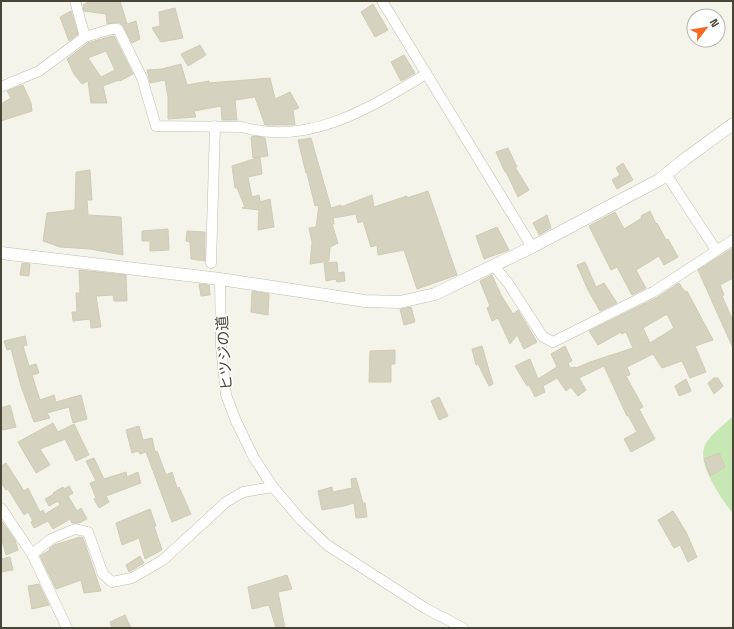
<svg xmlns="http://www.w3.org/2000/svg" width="734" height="629" font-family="'Space Grotesk','Noto Sans JP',sans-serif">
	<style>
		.green { fill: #c7e8b4 }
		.building { fill: #d6d2c0; stroke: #d1cbb3; fill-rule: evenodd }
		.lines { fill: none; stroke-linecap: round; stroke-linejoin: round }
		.minor-casing { stroke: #c0bdad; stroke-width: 11 }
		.tertiary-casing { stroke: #c0bdad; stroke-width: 13 }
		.minor { stroke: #fff; stroke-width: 10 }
		.tertiary { stroke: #fff; stroke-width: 12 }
		.labels { text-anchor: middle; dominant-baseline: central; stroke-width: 3; stroke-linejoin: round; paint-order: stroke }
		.street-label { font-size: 15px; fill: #494638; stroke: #fff }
	</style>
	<rect width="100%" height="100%" fill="#f5f4eb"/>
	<path class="green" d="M733,416V514C723,500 698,466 704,448C707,437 725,424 733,416Z"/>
	<g class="building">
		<polygon points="90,1 120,1 127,24 136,21 140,39 132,43 122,24 118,22 107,24 106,14 84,11 83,5"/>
		<polygon points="373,4 388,30 375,37 361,12"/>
		<polygon points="175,8 183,38 161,42 152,28 160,26 159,12"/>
		<polygon points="71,11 78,34 69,41 60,17"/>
		<path d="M112,36H114L133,74L120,81L119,80L103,86L107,103H91L88,81L82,84L74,74L67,59L88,43ZM106,51L115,70L101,77L88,58Z"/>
		<polygon points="200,45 206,55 188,66 181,54"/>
		<polygon points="404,55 415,73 401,81 391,62"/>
		<polygon points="181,64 187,85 209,81 209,83 270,78 275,99 290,92 299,108 293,110 295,125 265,125 255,97 235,100 237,120 222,120 221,106 194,111 196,117 168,119 168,97 165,80 150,83 147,70 162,69"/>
		<polygon points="23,85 31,103 32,111 1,121 1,104 11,98 7,91"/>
		<polygon points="256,136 265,138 268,156 253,158 251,137"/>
		<polygon points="311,138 331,208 341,205 341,207 372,195 374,207 407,196 407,198 428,191 457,275 417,289 404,250 378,255 377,245 371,247 363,221 358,223 356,214 333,218 334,224 332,224 338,243 330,247 329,261 310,264 312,242 309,228 316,227 319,205 315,206 307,173 306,173 298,140"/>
		<polygon points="508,148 517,167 515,167 529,190 518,197 506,172 505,172 496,152"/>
		<polygon points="260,157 262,174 248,177 252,197 259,195 260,202 270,199 274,227 258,230 259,210 242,208 245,207 237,188 235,188 232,166"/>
		<polygon points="623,163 633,180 617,189 612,180 620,175 616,168"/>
		<polygon points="90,170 92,200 87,200 88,215 121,217 123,255 90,249 60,247 43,241 47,213 75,210 76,172"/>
		<polygon points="650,211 656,224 657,223 666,240 668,239 678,257 664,265 659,256 636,270 646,288 632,295 617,267 611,270 589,226 615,212 624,229 642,218 641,216"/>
		<polygon points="547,215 551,228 539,235 533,223"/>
		<polygon points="497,227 509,250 484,259 476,236"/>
		<polygon points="168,229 169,250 150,251 150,241 142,241 142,231"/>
		<polygon points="187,231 205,232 205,261 191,259 190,242 186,241"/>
		<polygon points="733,248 733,278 720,285 724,295 722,296 733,321 733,348 698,270"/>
		<polygon points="337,262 338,273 344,272 345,281 337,282 336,279 326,281 324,263"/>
		<polygon points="585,262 596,287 604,283 617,303 600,311 588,290 577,265"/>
		<polygon points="22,263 30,264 29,276 20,275"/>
		<polygon points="79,270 126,275 127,301 114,301 113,295 96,296 101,327 91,328 90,319 73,321 72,312 77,312 76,293 80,293"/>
		<polygon points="492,275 501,295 513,314 518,310 537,342 524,349 517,335 510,344 498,318 492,321 487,308 490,306 480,281"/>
		<path d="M679,283L685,292L687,291L713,340L695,346L706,372L690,378L682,361L662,368L653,354L627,367L630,375L626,376L643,407L639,409L655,439L631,452L624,439L637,432L628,415L627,416L604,366L579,378L586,390L578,396L571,387L566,391L557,378L543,386L545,392L535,397L529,385L527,386L515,366L530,359L538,379L557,367L551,354L565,346L572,361L568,363L570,368L575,367L576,368L590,362L633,348L626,332L622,334L621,332L598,345L589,331L656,298ZM667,314L674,328L650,343L643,328Z"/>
		<polygon points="199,284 209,285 210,295 201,296"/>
		<polygon points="252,291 269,294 268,315 251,312"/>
		<polygon points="411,307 415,322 404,325 400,309"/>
		<polygon points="25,336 27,345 23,346 29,366 36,364 39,373 32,375 40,400 54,395 56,402 81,395 87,419 73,423 69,407 47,413 50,418 34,422 21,386 11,349 7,350 4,341"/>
		<polygon points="482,346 493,384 489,386 478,364 476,365 472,349"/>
		<polygon points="395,350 395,364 391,364 391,382 369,382 370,351"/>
		<polygon points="714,378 718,378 723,386 714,394 708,383"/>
		<polygon points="686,379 691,391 679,396 675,386"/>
		<polygon points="439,397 448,416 439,420 431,401"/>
		<polygon points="10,405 16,427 3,430 1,425 1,408"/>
		<polygon points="53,423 58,432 74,424 89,455 76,461 65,439 63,440 40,449 50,465 36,473 18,442"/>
		<polygon points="139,426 143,440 152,438 155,452 157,451 166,475 172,472 177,488 179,487 191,514 172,522 146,452 140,454 138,451 132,453 126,430"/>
		<polygon points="719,453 725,467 710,476 704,459"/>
		<polygon points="94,458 104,479 126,472 127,477 138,472 141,483 106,496 109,502 99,508 94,499 96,498 90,483 96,481 86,461"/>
		<polygon points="6,463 24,491 28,488 40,512 43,510 45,514 60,505 58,501 49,506 45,499 54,494 53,493 63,487 64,489 69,486 73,493 68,496 77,511 81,508 87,519 79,523 72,523 70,519 53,529 48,521 34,528 31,522 33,521 28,512 24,515 8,489 6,490 1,482 1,466"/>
		<polygon points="356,478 363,503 365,503 367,517 356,518 354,503 344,506 322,510 318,491 332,487 333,492 352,488 351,479"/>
		<polygon points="150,509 156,526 154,526 162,550 145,559 139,538 122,545 116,523"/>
		<polygon points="673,511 686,532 697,557 688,562 680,545 674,548 658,520"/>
		<polygon points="1,520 15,540 18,550 6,555 1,536"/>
		<polygon points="80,537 83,538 101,591 84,593 81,580 56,589 40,556 50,550 49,549 54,545"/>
		<polygon points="140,556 144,563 129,572 126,565"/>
		<polygon points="10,557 13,570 1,572 1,559"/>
		<polygon points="287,575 292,589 278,592 285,628 276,628 269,605 252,609 248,587"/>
		<polygon points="39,584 49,605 32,609 28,586"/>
		<polygon points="125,615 131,628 112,628 110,622"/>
	</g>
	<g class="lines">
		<g class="minor-casing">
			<g id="minor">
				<polyline points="75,1 85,37"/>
				<polyline points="382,1 532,247"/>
				<path d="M1,87L39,71L85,37L111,29H118L142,78L156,126L242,127C309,147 371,107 426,74"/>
				<polyline points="666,174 716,250"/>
				<polyline points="211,263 215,126"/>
				<polyline points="494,266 508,283 543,337 553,342 653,292 733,240"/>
				<polyline points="220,279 221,346 226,395 236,421 254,458 273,487 301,520 327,545 425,608 463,628"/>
				<polyline points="1,508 32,554 67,628"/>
				<polyline points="32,554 51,539 75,529 88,532 103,574 112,582 132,578 163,560 226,502 243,492 273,487"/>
			</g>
		</g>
		<g class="tertiary-casing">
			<polyline id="tertiary" points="1,253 220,279 365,301 400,302 435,294 532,247 659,180 685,159 733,124"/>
		</g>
		<use href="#minor" class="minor"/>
		<use href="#tertiary" class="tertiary"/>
	</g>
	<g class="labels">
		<g class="street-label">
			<text transform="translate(224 353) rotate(-94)">ヒツジの道</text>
		</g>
	</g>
	<rect width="734" height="629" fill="none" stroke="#494638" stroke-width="4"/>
	<g transform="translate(706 28) rotate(59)"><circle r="19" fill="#ffffff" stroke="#b6b5af"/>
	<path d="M0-3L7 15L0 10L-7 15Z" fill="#f66820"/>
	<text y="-6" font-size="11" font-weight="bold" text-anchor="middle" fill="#494638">N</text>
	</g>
</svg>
